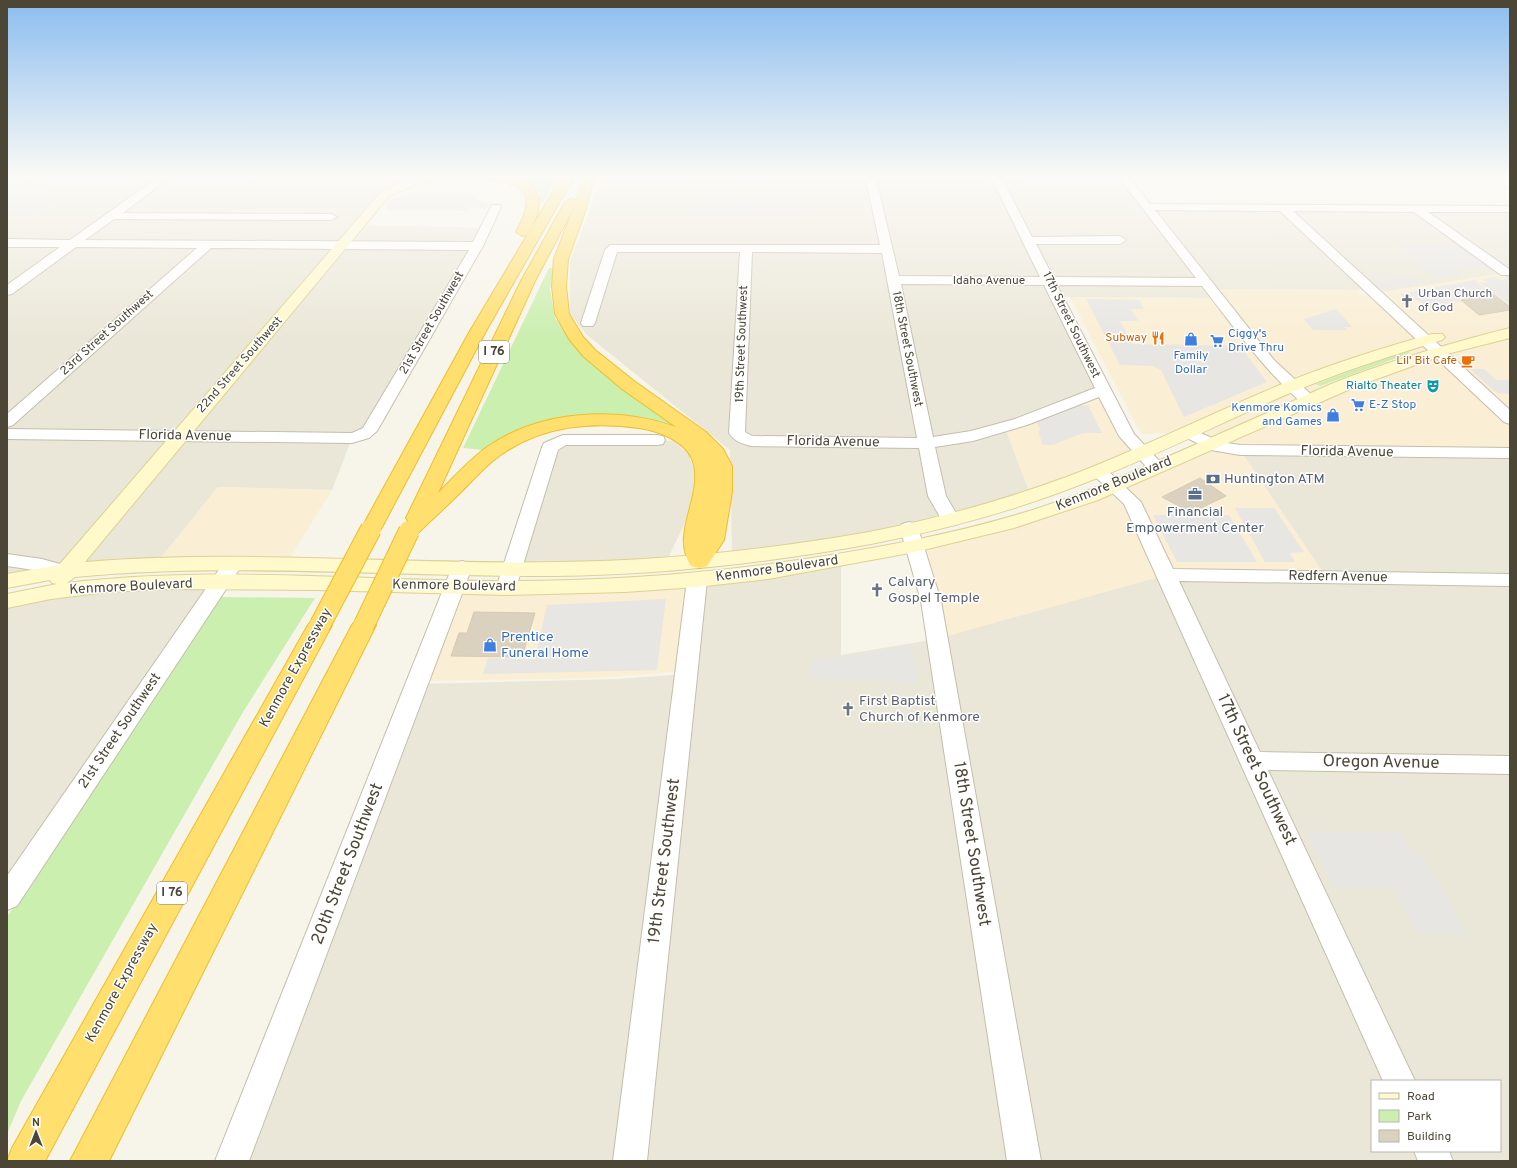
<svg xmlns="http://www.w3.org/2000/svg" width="1517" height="1168" font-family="Overpass,sans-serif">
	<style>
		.residential { fill: #ebe7d8; fill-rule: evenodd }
		.commercial { fill: #faeed4 }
		.green { fill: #cbefaf }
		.parking { fill: #e8e6e2 }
		.building { fill: #dad2be; stroke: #d6cbb1 }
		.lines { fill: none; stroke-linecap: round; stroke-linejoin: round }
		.minor-casing { stroke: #c4beab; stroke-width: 2 }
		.tertiary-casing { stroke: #c4beab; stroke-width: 2 }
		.secondary-casing { stroke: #dcd195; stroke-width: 2 }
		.motorway-casing { stroke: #efbe2c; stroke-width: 2 }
		.minor { fill: #fff; fill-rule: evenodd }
		.tertiary { fill: #fff; fill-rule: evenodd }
		.secondary { fill: #fff9cc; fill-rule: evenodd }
		.motorway { fill: #ffdf6d; fill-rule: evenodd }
		.motorway-bridge-casing { stroke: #efbe2c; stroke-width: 22; stroke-linecap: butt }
		.motorway-bridge { stroke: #ffdf6d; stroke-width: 20 }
		.labels { text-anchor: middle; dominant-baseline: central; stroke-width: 3; stroke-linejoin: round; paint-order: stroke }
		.far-street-label { font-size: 12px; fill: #4c4637; stroke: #fff }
		.far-worship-label { font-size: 12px; fill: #5b616d; stroke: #fff; text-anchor: start }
		.far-shop-label { font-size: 12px; fill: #366cbe; stroke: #fff; text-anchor: start }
		.far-food-label { font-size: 12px; fill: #c56008; stroke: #fff; text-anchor: end }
		.far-culture-label { font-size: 12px; fill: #0d838f; stroke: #fff; text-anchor: end }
		.shield { fill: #fff; stroke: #827e73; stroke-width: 1 }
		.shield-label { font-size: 13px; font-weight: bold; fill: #4c4637 }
		.street-label { font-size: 14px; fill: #4c4637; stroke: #fff }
		.service-label { font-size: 14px; fill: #4e5e75; stroke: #fff; text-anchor: start }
		.worship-label { font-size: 14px; fill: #5b616d; stroke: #fff; text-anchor: start }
		.shop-label { font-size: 14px; fill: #366cbe; stroke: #fff; text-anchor: start }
		.near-street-label { font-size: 17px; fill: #4c4637; stroke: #fff }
	</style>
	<rect width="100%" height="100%" fill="#f7f4ea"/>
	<g class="residential">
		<polygon points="36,175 454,175 393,189 360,225 486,228 369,431 352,438 332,490 218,487 156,564 7,581 7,214 55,200 27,200 54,184 21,183"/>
		<polygon points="603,175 1122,175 1147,207 1510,209 1510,272 1375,295 1370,290 1211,289 1218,298 1058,297 1103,390 1005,427 1031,496 951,520 732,557 730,450 587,335 570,314 570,262"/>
		<polygon points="657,440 675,441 689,455 696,477 686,521 665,564 511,568 555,443"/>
		<path d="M1240,450L1510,454V1161H232L417,684L617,679L686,674L697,580L841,560V655L937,639L975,627L1166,575L1326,577ZM1372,1081H1500V1151H1372Z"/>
		<polygon points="220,583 7,898 7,601 51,592"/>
	</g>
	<g class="commercial">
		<polygon points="1510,272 1510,453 1240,450 1187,432 1143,434 1140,432 1070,297 1224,298 1217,289 1357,290 1362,295"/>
		<polygon points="1101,393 1136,451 1030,493 1005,429"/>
		<polygon points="1213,447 1241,452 1323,572 1170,571 1120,487"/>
		<polygon points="1114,485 1166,575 937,639 915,546"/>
		<polygon points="218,487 332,490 285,565 156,564"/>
		<polygon points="692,585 681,671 596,678 424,681 458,589"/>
	</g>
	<g class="green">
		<path d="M501,175H559L543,203H538L539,193C529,181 516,178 501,175Z"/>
		<polygon points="549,268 554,268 550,289 555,318 578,350 625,391 682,429 653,420 603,415 563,417 521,428 484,450 463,448"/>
		<polygon points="1406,351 1410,353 1320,386 1316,384"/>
		<polygon points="219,597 315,598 243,712 21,1101 7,1134 7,917"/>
	</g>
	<g class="parking">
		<polygon points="7,182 54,183 28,200 56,200 35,214 7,214"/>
		<polygon points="701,190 733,190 733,196 736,197 766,197 766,191 797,191 798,195 802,195 802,217 741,219 741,217 694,216 698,210"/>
		<polygon points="412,195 466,195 489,204 486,209 470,207 465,211 389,210 387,207 384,207 392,198"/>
		<polygon points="1405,244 1443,244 1451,248 1457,248 1454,245 1463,245 1493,269 1455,268 1462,275 1434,276 1399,247 1408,247"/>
		<polygon points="1510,275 1510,305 1479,282 1488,283 1482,279 1495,277 1499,280 1509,279 1504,276"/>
		<polygon points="1416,277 1425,283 1382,289 1371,281"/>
		<polygon points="1475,280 1490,293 1469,297 1465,294 1457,296 1462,302 1449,301 1450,303 1428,307 1413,298 1404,298 1400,294"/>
		<polygon points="1086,299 1139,300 1144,309 1131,309 1138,321 1120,321 1133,344 1240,346 1267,382 1184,417 1161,370 1152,366 1120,365"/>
		<polygon points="1336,309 1352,327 1344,327 1347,330 1313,330 1304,319"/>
		<polygon points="1470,369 1484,369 1496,380 1510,380 1510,394 1497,393"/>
		<polygon points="1076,405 1088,405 1102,433 1083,433 1052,445 1043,445 1038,431 1041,430 1036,422"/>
		<polygon points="1235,508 1274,508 1304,552 1290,553 1295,562 1265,562"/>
		<polygon points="1153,515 1229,515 1257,562 1177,562"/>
		<polygon points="666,599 657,670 483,674 488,658 535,659 547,605"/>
		<polygon points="911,644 918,683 894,683 889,680 814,679 810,661 876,652"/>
		<polygon points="1306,831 1401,833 1413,855 1422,855 1468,935 1418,933 1392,888 1334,887"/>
	</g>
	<g class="building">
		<polygon points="1493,294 1510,307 1510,310 1479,315 1461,300"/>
		<polygon points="1200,478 1226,496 1201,508 1195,506 1188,511 1162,497"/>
		<polygon points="474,612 535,613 522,657 451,656 459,633 467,633"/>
	</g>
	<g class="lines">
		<g class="minor-casing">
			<g id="minor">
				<polygon points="161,175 173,175 123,213 331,214 337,217 331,220 114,219 85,240 473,242 492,205 500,205 501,207 483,246 377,431 369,438 352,443 7,439 7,429 352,433 363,428 469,250 211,248 13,425 7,427 7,414 197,248 76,247 12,294 7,295 7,285 60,247 7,247 7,239 70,240"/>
				<path d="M865,175H875L899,276L1040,277L990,175H1000L1032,237L1120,236L1126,240L1120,244H1036L1053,277L1196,278L1117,175H1127L1150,204L1510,206V212H1428L1509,269V275H1501L1414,212L1293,211L1510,410V424L1504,422L1280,211L1155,210L1274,360L1314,397L1316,400L1314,403H1302C1263,369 1234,327 1202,286L1057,285L1134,434L1165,467L1162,471L1156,472L1150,471L1119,436L1099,397L1027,425L973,441L935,447L946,496L960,520L958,524L951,526L944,524L928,496L919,448L751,446C741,443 735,442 729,433L740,252H617L595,323L593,326H583L581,323L605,250L610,245H880ZM752,252L882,253L917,438L752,436L745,432ZM901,284L1044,285L1095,388L1015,419L971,431L933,437Z"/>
				<polygon points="1187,427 1221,442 1240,445 1510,448 1510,458 1240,455 1211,450 1181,435 1179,432 1181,429"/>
				<polygon points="563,435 657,435 663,436 665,440 663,444 657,445 566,445 558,450 516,588 513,592 506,594 499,592 496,588 542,447 544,443"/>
				<polygon points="1098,466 1104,467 1141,502 1173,569 1510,574 1510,586 1179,581 1260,752 1510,756 1510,774 1268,770 1415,1081 1383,1081 1124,504 1089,471 1092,467"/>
				<polygon points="909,522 916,524 918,528 941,601 1041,1161 1007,1161 921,601 900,528 902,524"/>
				<polygon points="7,554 42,559 71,567 74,571 71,575 64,577 41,571 7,566"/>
				<polygon points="232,559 239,561 242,565 17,906 7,910 7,876 225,561"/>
				<polygon points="462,561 469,563 472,567 249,1161 215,1161 452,567 455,563"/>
				<polygon points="697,574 704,576 707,580 647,1161 613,1161 687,580 690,576"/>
				<polygon points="1414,1151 1449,1151 1453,1161 1418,1161"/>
			</g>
		</g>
		<g class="tertiary-casing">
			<polygon id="tertiary" points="1485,175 1499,175 1510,181 1510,189"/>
		</g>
		<g class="secondary-casing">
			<path id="secondary" d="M432,175H459L454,178L415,185L389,196L85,562C242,549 400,565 558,562C662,561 766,550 869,532C937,519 1004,500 1069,476C1143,448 1214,412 1287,382C1334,363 1382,348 1432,334H1442L1445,337L1442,340C1393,355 1343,371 1295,391C1224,421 1154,457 1082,484C1014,511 943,530 871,544C767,563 661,575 555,576C395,577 234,562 75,577L67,583C213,565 360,581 507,581C644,581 780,567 914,540C972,528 1031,513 1086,491C1151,465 1214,436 1278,408C1300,398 1323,387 1346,378C1400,358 1454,342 1510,328V338L1443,355L1355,387L1098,500L1014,528L915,552L768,579L697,587L625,592L506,595L315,590L168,589L107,592L51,599L7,608V594L57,584L52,583L50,580L7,588V574L59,565L381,192L408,180Z"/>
		</g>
		<g class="motorway-casing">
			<g id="motorway">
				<path d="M473,175C483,175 494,174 504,175C544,179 546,206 527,235L522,236L516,232C535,197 530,185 490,180C484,179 476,180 473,175Z"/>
				<polygon points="563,175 575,175 486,331 381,529 378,533 371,535 364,533 361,529 470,331"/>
				<path d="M583,175H595L585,212L568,259L566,286L569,314L583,337L595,350L634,381L706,432L723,449L732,466V492L724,540L707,566L699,568L691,566C669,532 706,494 692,459C684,440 658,431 639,428C592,421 542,426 502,454C487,464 475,478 462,491C447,506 431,520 416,535L409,537L402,535L399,531L408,521L406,518L521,281L565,202L571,198L576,201ZM574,207L554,259L552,286L555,314L569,339L583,356L622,389L676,427C617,406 540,410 487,447C469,460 454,477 438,493L535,281Z"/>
				<polygon points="320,617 328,620 332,625 45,1161 7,1161 12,1148 308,625 312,620"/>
				<polygon points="364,617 372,620 376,625 109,1161 70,1161 352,625 356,620"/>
			</g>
		</g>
		<use href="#minor" class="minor"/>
		<use href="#tertiary" class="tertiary"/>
		<use href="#secondary" class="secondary"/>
		<use href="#motorway" class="motorway"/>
		<g class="motorway-bridge-casing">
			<g id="motorway-bridge">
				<polyline points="320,625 371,529"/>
				<polyline points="364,625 409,531"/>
			</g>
		</g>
		<use href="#motorway-bridge" class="motorway-bridge"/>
	</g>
	<linearGradient id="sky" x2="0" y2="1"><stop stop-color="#8bbdef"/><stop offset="0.52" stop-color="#fbfaf6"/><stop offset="1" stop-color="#fbfaf6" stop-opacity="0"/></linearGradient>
	<rect width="1517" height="339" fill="url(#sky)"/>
	<defs>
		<g id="church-bare" transform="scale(1.08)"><path d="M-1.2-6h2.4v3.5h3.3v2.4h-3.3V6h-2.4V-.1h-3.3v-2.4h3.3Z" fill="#6b7280" stroke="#fff" stroke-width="2.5" paint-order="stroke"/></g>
		<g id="restaurant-bare" transform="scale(1.08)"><path d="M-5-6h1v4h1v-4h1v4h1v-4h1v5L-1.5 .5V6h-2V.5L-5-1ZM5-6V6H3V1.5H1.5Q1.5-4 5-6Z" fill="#e8710a" stroke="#fff" stroke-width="2.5" paint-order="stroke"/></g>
		<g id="shop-bare" transform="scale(1.08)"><path d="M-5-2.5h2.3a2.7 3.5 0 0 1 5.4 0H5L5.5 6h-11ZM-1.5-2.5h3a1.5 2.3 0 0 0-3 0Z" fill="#3f7fe0" stroke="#fff" stroke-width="2.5" paint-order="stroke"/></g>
		<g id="supermarket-bare" transform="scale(1.08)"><path d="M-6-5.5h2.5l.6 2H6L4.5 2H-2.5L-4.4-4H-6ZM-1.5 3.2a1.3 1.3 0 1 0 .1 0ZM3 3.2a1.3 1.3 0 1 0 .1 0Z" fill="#3f7fe0" stroke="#fff" stroke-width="2.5" paint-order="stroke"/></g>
		<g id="cafe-bare" transform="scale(1.08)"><path d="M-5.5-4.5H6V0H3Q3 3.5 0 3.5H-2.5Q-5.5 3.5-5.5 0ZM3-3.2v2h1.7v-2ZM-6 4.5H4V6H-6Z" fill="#e8710a" stroke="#fff" stroke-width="2.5" paint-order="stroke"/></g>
		<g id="theatre-bare" transform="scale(1.08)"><path d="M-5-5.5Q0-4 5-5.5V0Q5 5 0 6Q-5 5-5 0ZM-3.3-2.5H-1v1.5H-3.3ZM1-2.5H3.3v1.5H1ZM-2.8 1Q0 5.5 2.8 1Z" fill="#0f9aa8" stroke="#fff" stroke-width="2.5" paint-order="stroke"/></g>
		<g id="bank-bare" transform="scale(1.08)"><path d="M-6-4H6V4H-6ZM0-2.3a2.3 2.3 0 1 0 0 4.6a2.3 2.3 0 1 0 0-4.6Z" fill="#5c6f8a" stroke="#fff" stroke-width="2.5" paint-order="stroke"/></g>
		<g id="office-bare" transform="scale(1.08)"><path d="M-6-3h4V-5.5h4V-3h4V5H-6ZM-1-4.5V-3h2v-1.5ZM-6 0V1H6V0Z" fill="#5c6f8a" stroke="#fff" stroke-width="2.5" paint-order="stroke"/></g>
	</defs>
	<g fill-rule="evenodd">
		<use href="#church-bare" x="1407" y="301"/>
		<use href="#restaurant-bare" x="1158" y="338"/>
		<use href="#shop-bare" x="1191" y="339"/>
		<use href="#supermarket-bare" x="1217" y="341"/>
		<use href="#cafe-bare" x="1468" y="361"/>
		<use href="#theatre-bare" x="1433" y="386"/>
		<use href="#supermarket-bare" x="1358" y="405"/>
		<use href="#shop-bare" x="1333" y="415"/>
		<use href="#bank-bare" x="1213" y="479"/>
		<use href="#office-bare" x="1195" y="494"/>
		<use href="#church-bare" x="877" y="590"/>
		<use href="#shop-bare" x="490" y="645"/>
		<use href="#church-bare" x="848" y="709"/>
	</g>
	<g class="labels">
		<g class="far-street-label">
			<text x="989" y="281">Idaho Avenue</text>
			<text transform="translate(432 323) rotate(-60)">21st Street Southwest</text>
			<text transform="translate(1071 325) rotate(64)">17th Street Southwest</text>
			<text transform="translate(107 333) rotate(-42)">23rd Street Southwest</text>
			<text transform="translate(742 344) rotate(-88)">19th Street Southwest</text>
			<text transform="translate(907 349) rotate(79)">18th Street Southwest</text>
			<text transform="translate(240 365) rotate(-49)">22nd Street Southwest</text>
		</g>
		<g class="far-worship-label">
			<text x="1418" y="294">Urban Church<tspan x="1418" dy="14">of God</tspan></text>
		</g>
		<g class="far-shop-label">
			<text x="1228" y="334">Ciggy's<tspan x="1228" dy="14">Drive Thru</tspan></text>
			<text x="1191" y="356" text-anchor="middle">Family<tspan x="1191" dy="14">Dollar</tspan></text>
			<text x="1369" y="405">E-Z Stop</text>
			<text x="1322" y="408" text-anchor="end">Kenmore Komics<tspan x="1322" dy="14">and Games</tspan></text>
		</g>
		<g class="far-food-label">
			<text x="1147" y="338">Subway</text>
			<text x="1457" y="361">Lil' Bit Cafe</text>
		</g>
		<g class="far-culture-label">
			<text x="1422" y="386">Rialto Theater</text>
		</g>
		<g class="shield">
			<rect x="479" y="341" width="30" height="22" rx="3"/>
			<rect x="157" y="882" width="30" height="22" rx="3"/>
		</g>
		<g class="shield-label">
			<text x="494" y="352">I 76</text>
			<text x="172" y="893">I 76</text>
		</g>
		<g class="street-label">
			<text transform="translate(185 436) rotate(1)">Florida Avenue</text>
			<text transform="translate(833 442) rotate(1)">Florida Avenue</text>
			<text transform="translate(1347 452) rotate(1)">Florida Avenue</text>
			<text transform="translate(1114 484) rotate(-22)">Kenmore Boulevard</text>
			<text transform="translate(777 569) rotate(-8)">Kenmore Boulevard</text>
			<text transform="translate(1338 577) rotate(1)">Redfern Avenue</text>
			<text transform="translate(454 586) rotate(1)">Kenmore Boulevard</text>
			<text transform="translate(131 587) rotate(-3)">Kenmore Boulevard</text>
			<text transform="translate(296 668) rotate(-61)">Kenmore Expressway</text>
			<text transform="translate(120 731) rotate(-56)">21st Street Southwest</text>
			<text transform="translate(122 983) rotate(-61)">Kenmore Expressway</text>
		</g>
		<g class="service-label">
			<text x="1224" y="479">Huntington ATM</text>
			<text x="1195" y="512" text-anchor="middle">Financial<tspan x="1195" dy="16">Empowerment Center</tspan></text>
		</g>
		<g class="worship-label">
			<text x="888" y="582">Calvary<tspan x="888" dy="16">Gospel Temple</tspan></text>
			<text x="859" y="701">First Baptist<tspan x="859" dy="16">Church of Kenmore</tspan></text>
		</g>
		<g class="shop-label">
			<text x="501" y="637">Prentice<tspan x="501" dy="16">Funeral Home</tspan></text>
		</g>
		<g class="near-street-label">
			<text transform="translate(1381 763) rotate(1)">Oregon Avenue</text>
			<text transform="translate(1256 770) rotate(65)">17th Street Southwest</text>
			<text transform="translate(971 844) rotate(81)">18th Street Southwest</text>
			<text transform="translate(665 861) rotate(-83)">19th Street Southwest</text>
			<text transform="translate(348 864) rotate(-69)">20th Street Southwest</text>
		</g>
	</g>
	<rect width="1517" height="1168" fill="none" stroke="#4c4637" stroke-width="16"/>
	<rect x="1371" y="1080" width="130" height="72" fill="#ffffff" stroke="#b7b5af"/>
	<rect x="1379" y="1093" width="20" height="6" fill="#fff9cc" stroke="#b7b5af"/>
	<text x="1407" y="1100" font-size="12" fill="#4c4637">Road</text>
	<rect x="1379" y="1110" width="20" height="12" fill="#cbefaf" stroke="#b7b5af"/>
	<text x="1407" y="1120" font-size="12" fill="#4c4637">Park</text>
	<rect x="1379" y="1130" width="20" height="12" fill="#dad2be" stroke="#b7b5af"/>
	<text x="1407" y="1140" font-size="12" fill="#4c4637">Building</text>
	<g transform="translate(36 1132)" stroke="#ffffff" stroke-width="3" paint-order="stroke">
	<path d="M0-3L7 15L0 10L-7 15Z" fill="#4c4637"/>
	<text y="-6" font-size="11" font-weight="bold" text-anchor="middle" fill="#4c4637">N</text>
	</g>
</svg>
